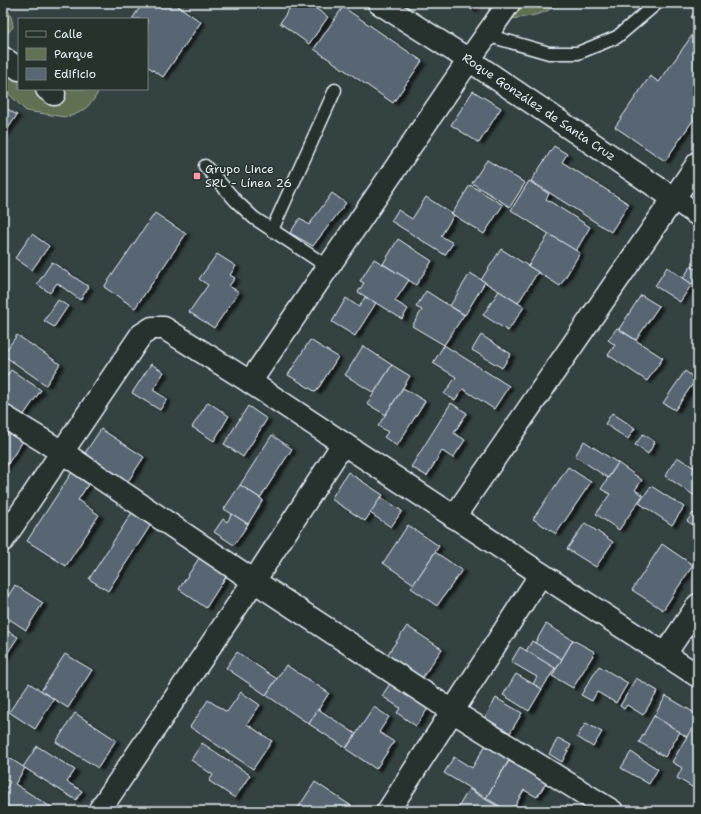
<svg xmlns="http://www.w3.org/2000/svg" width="701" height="814" font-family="'Shantell Sans',sans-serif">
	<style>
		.green { fill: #617153; stroke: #a4b1a6 }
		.building { fill: #596673; stroke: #e8f1f8; filter: url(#shadow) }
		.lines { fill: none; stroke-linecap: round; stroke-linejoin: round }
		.lane-casing { stroke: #e8f1f8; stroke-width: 15 }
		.street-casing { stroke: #e8f1f8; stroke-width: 25 }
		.secondary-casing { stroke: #e8f1f8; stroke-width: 25 }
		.lane { stroke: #26332d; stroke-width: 12 }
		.street { stroke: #26332d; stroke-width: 22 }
		.secondary { stroke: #26332d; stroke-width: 22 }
		.poi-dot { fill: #ff9aa2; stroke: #26332d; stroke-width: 1.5 }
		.labels { text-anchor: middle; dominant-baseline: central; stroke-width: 3; stroke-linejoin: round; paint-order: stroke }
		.street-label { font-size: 12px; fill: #e8f1f8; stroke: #26332d }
		.poi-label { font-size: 12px; fill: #e8f1f8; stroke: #26332d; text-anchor: start }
	</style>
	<defs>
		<filter id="shadow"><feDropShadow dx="4.5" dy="2.5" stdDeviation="1" flood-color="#0009"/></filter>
	</defs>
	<rect width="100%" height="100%" fill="#354242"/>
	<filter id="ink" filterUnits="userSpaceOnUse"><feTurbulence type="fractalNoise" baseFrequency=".025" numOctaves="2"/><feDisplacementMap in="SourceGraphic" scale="8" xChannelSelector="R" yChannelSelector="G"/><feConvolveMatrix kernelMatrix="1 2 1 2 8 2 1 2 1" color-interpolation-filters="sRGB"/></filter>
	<g filter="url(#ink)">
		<g class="green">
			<path d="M493,3H557C548,17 511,19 496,20L488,14L489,8Z"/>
			<path d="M3,6C10,11 12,18 13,27L6,35H3Z"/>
			<path d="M3,72L19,74V89H99C95,103 79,116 65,117L26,111L3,88Z"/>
		</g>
		<g class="building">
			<polygon points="143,3 174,3 201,22 163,77 147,66 147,19 132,19"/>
			<polygon points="293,3 308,3 328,17 309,44 280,23"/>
			<polygon points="461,3 477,3 472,10"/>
			<polygon points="343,7 422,61 393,103 314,49"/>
			<polygon points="698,7 698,21 691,17"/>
			<polygon points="698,27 698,113 665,161 615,127 650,76 659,82"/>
			<polygon points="473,91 501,108 479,143 451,125"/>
			<polygon points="3,106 17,115 3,136"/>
			<polygon points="554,146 567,154 562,162 629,204 611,232 531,181"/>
			<polygon points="487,160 525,183 510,207 472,183"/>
			<polygon points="529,181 549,194 546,199 590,227 576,251 511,210"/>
			<polygon points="470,185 503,205 484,234 452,214"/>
			<polygon points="332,193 346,203 313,246 290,233 300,218 309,225"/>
			<polygon points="426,197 454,215 441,236 453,243 445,255 391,221 398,210 412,219"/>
			<polygon points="155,213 186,234 135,308 104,287"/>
			<polygon points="32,234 49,246 32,270 15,258"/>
			<polygon points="549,234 580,253 560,286 528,266"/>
			<polygon points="398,239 432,261 416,285 383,264"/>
			<polygon points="501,249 538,272 518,303 481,280"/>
			<polygon points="217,254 236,266 230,275 235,278 229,286 239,292 214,328 189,312 208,285 199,279"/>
			<polygon points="374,259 409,280 395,301 408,309 402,319 358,292 364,283 360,281"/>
			<polygon points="52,262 89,287 80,300 57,283 50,293 37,284"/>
			<polygon points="691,266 697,270 698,269 698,288 683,278"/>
			<polygon points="667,267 692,284 680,302 655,286"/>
			<polygon points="470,273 485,282 465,315 450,306"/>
			<polygon points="426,291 464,315 444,345 412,326 422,310 416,307"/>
			<polygon points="499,291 524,307 508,331 483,315"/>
			<polygon points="641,295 659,306 636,340 619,329"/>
			<polygon points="365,297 376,303 355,336 332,322 346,298 359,307"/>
			<polygon points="58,300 68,306 54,327 44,321"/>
			<polygon points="617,328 663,358 647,381 608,355 615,345 608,340"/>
			<polygon points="17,335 60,364 46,385 3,355"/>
			<polygon points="481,335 511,354 502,368 472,350"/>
			<polygon points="310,340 338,357 316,392 288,375"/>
			<polygon points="444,345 509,386 494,409 463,389 455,400 444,394 456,377 433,363"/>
			<polygon points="363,346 392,365 374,393 345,375"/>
			<polygon points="151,364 164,372 153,390 167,399 160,410 132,393"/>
			<polygon points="392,365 410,376 386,415 367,404"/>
			<polygon points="11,370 41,390 21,419 3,407 3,381"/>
			<polygon points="685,371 696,379 675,410 663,403"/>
			<polygon points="403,388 425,401 397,446 384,437 388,432 378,426"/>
			<polygon points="208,402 229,416 214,441 192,427"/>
			<polygon points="451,403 467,413 454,433 465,440 453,458 442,451 427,476 411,467"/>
			<polygon points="248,406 267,419 243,457 224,444"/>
			<polygon points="612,413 635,428 628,439 605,424"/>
			<polygon points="3,427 23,441 3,471"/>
			<polygon points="101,429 144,457 127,483 83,456"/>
			<polygon points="643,434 655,442 648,454 635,445"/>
			<polygon points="272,435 292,449 260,498 240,485"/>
			<polygon points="584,441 618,463 608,478 575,456"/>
			<polygon points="677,457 698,470 698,498 665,476"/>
			<polygon points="618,463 642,480 635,490 643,495 619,530 596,514 610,494 601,489"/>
			<polygon points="568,467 591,482 556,534 533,519"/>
			<polygon points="74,469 91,480 78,500 99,515 66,566 27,541"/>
			<polygon points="348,472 383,495 365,521 331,499"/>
			<polygon points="240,485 263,500 248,524 224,509"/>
			<polygon points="651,486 684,507 672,525 639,503"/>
			<polygon points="381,497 402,511 391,527 370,513"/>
			<polygon points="133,511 152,523 108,591 89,579"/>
			<polygon points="693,513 698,516 698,528 687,521"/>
			<polygon points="232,514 248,524 234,545 214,532 223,519 227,522"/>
			<polygon points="585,523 613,542 596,567 567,549"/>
			<polygon points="408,525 439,546 414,584 383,563"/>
			<polygon points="662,544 693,565 663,610 632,590"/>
			<polygon points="435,552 462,570 437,606 411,588"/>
			<polygon points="201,555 229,572 206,608 179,589"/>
			<polygon points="15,585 43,603 26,630 3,615 3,604"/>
			<polygon points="546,624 573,640 562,659 535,643"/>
			<polygon points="407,626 442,649 422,678 387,655"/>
			<polygon points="3,628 18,637 3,660"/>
			<polygon points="573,640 595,652 573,688 552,676"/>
			<polygon points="532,641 562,659 556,669 526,651"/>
			<polygon points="520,647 555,668 542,689 533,684 537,677 511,662"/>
			<polygon points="237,652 277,679 266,695 226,668"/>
			<polygon points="65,654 92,670 68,708 41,691"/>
			<polygon points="286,665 329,693 309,724 266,695"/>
			<polygon points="599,666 628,683 616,703 597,692 592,701 581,695"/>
			<polygon points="516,674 542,689 529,711 503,695"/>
			<polygon points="636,678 658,691 643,715 627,705 624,709 620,706"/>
			<polygon points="391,682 429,707 416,726 397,713 400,708 382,696"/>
			<polygon points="29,683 54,699 35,729 9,712"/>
			<polygon points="241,692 260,705 247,724 272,741 253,769 190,727 208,700 227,712"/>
			<polygon points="666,696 698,715 698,718 687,737 654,716"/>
			<polygon points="496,698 522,713 510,733 485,718"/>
			<polygon points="374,707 389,717 379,732 394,742 376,769 346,749"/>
			<polygon points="318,709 356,734 346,748 309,724"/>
			<polygon points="75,713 116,740 98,768 56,742"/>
			<polygon points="654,716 680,732 665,757 639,742"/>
			<polygon points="698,718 698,787 697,790 677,778 682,768 672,762"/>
			<polygon points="586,723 602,732 593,747 577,737"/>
			<polygon points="558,738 571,745 562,762 549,754"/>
			<polygon points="202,743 250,775 235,798 209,781 213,775 191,760"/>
			<polygon points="487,743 511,757 486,798 444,773 454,757 472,768"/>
			<polygon points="37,746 75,770 67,782 82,791 76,800 23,767"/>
			<polygon points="631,752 658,769 649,784 621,768"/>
			<polygon points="3,754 25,768 15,784 57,811 14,811 3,804 3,793 10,782 3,778"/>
			<polygon points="509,761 546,783 537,797 524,790 512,811 508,811 486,798"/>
			<polygon points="315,782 356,809 354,811 303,811 298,808"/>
			<polygon points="469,789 485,799 506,811 456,811"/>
		</g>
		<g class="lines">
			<g class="lane-casing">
				<g id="lane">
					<polyline points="486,35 549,53 578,53 617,37 657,3"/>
					<polyline points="205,166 236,201 254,218 328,267"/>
					<polyline points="272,230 335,90"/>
				</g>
			</g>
			<g class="street-casing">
				<g id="street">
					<polyline points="379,3 469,60 698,215"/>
					<polyline points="3,58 19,69"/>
					<polyline points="47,89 54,94"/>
					<polyline points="250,382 541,574 698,676"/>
					<polyline points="3,416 62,452 254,581 452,711 612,811"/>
					<polyline points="454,517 698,163"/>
					<polyline points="665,654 698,605"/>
					<polyline points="99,811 254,581 343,444"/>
					<polyline points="388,811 541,574"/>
				</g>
			</g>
			<g class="secondary-casing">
				<polyline id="secondary" points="3,540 62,452 141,335 152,328 164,328 250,382 469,60 509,3"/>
			</g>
			<use href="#lane" class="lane"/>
			<use href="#street" class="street"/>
			<use href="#secondary" class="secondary"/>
		</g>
	</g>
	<rect class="poi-dot" x="193" y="172" width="8" height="8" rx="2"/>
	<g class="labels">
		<g class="street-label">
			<text transform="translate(539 107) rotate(34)">Roque González de Santa Cruz</text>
		</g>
		<g class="poi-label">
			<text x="205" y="169">Grupo Lince<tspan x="205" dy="14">SRL - Línea 26</tspan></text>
		</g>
	</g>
	<rect width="701" height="814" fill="none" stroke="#26332d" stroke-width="16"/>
	<rect x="8" y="8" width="685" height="798" fill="none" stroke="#e8f1f8" stroke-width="1.5" filter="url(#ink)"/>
	<rect x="18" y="18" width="130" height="72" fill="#26332d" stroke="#747f7e"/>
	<rect x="26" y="31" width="20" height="6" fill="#26332d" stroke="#747f7e"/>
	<text x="54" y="38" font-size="12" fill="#e8f1f8">Calle</text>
	<rect x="26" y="48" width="20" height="12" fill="#617153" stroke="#747f7e"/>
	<text x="54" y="58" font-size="12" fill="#e8f1f8">Parque</text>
	<rect x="26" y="68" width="20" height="12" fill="#596673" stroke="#747f7e"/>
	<text x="54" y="78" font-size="12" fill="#e8f1f8">Edificio</text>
</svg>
